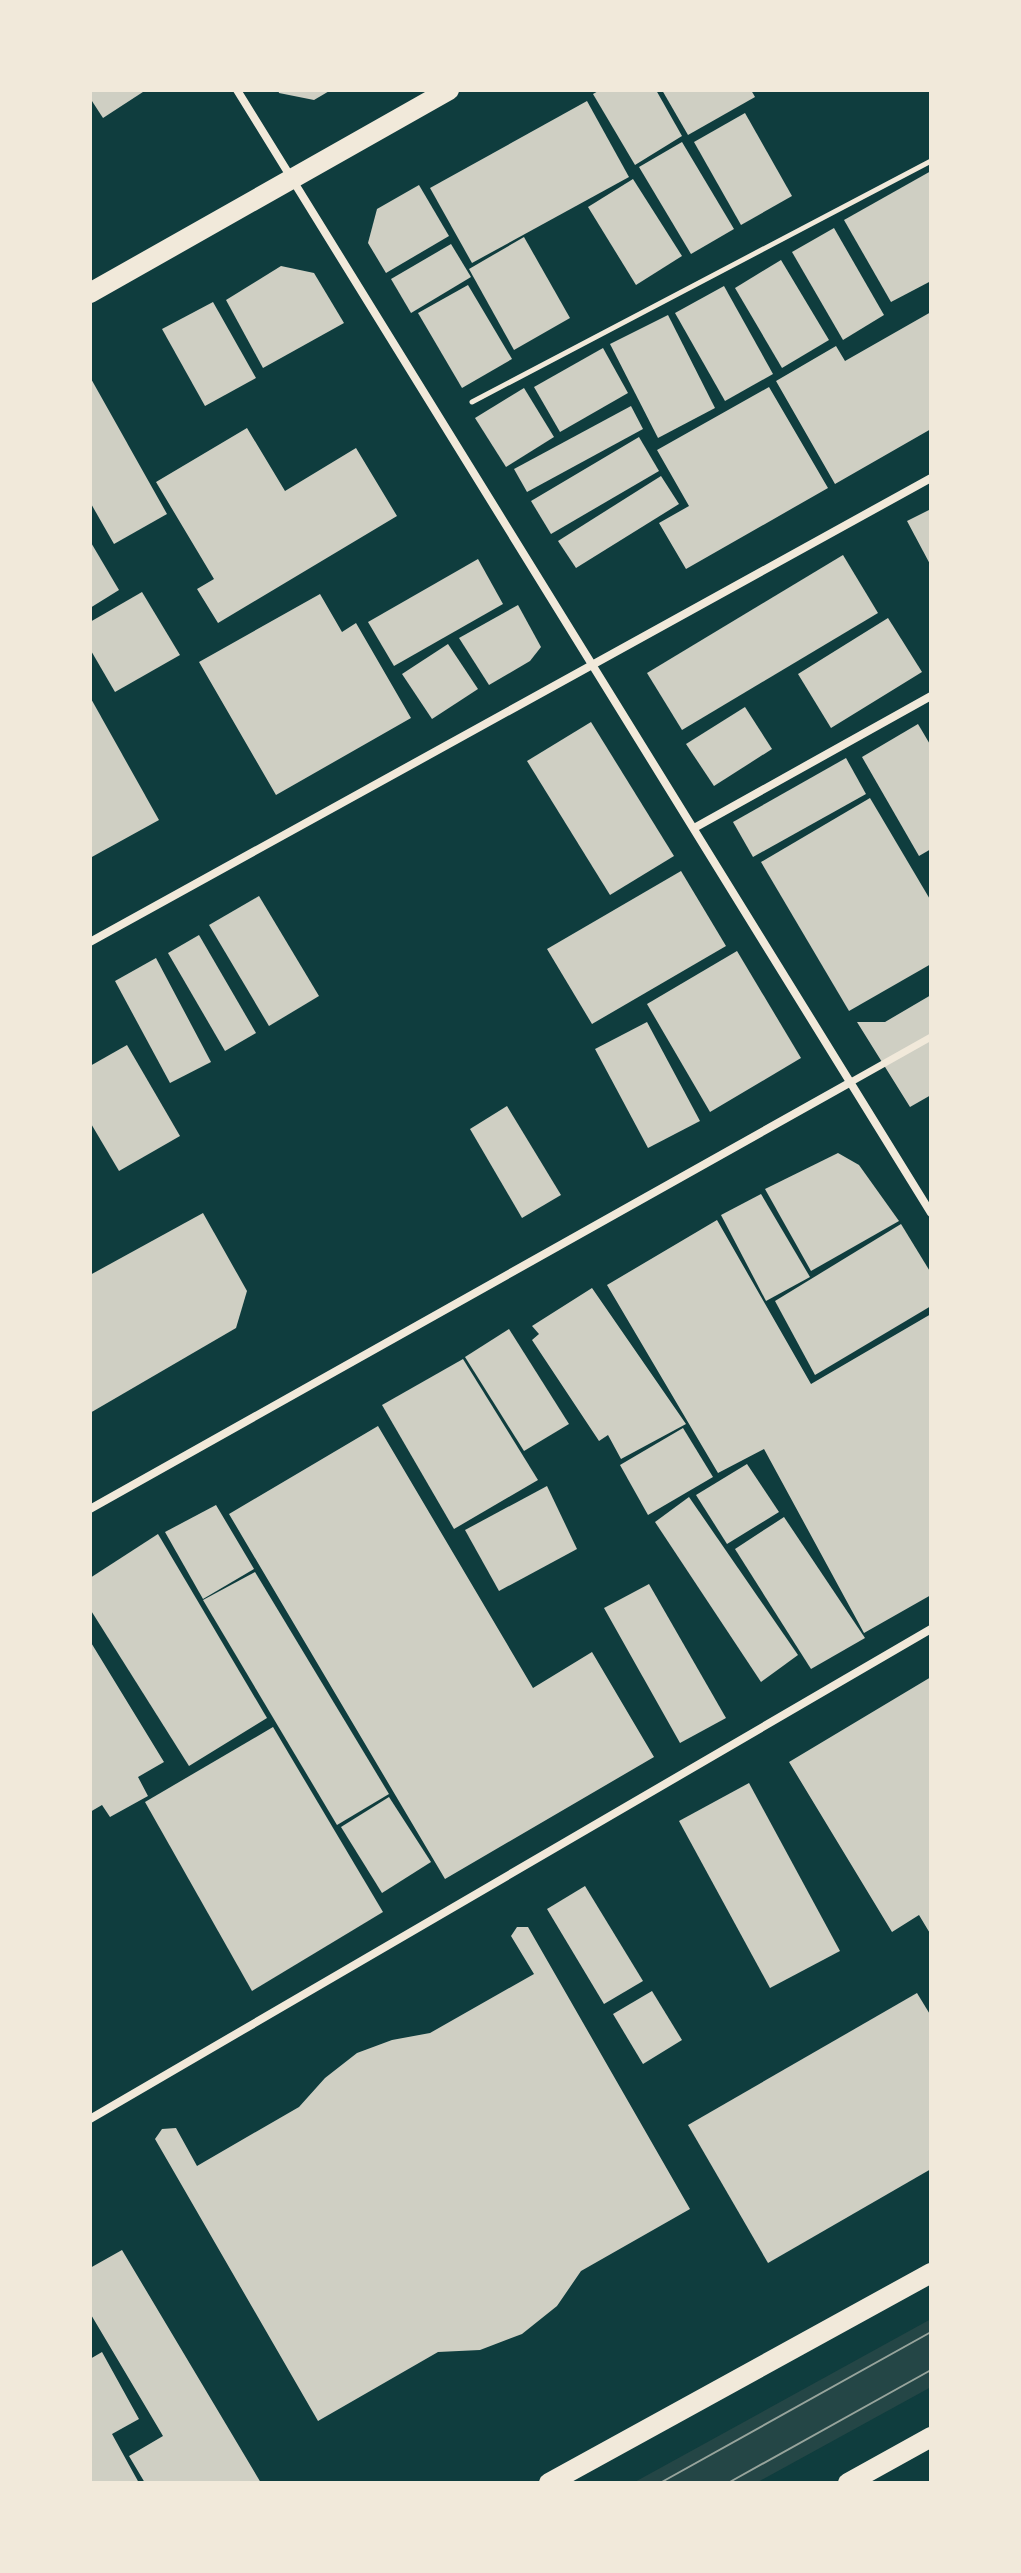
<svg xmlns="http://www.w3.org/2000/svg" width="1021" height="2573" font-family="Spectral,serif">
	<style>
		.green { fill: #244646 }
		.building { fill: #cfcfc3 }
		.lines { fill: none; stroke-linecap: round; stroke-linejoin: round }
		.path { stroke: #f1e9da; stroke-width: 5 }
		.pedestrian { stroke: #f1e9da; stroke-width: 7 }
		.minor { stroke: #f1e9da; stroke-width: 8 }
		.primary { stroke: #f1e9da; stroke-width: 20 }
		.tram { stroke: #97a49c; stroke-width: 2 }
	</style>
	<rect width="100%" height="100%" fill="#0f3d3e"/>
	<polygon class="green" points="931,2319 931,2387 756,2483 633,2483"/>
	<g class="building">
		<polygon points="90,90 146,90 103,118 90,98"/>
		<polygon points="278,90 331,90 314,100 279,93"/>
		<polygon points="600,90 656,90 682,136 635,165 593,94"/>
		<polygon points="662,90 751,90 755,97 688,135"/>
		<polygon points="587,101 629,177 472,263 430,188"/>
		<polygon points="745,113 792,196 741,225 694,142"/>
		<polygon points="682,142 734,229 691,254 639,167"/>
		<polygon points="931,171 931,281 891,302 844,220"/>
		<polygon points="633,179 682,256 636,285 588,207"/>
		<polygon points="419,185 449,236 386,273 368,243 377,209"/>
		<polygon points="834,228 884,315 843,340 792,252"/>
		<polygon points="524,237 570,318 514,350 469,269"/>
		<polygon points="451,244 471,277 411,313 391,279"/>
		<polygon points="781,260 829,340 782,368 735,288"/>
		<polygon points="281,266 314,273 344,323 263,368 226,300"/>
		<polygon points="468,285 512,359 462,388 418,313"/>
		<polygon points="724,286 773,374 725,401 675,313"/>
		<polygon points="213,302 256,378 205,406 162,329"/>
		<polygon points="931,312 931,429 835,484 776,381 836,346 845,361"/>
		<polygon points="668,315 715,408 658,438 610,344"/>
		<polygon points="603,348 628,393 560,432 534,387"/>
		<polygon points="90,377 167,514 114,544 90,502"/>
		<polygon points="769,387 828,488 686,569 659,523 689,506 657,450"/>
		<polygon points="524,388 554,437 506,467 475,418"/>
		<polygon points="631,406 643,429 527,492 514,469"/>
		<polygon points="247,428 285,491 356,448 397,516 218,623 197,589 214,579 156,482"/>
		<polygon points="639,437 659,471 551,534 531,501"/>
		<polygon points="661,476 679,504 576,568 558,541"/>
		<polygon points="931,509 931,566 907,521"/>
		<polygon points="90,541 119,590 90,608"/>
		<polygon points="843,555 878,613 682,730 647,673"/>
		<polygon points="478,559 503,604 394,666 368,622"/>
		<polygon points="142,592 180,655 115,692 90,649 90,622"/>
		<polygon points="320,594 342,632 356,623 411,718 276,795 199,662"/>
		<polygon points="518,605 541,647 530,661 489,685 459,638"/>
		<polygon points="888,618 922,672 831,728 798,674"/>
		<polygon points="448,644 478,689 432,719 402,674"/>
		<polygon points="90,697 159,820 90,858"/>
		<polygon points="745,707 772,749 714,786 686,744"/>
		<polygon points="591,722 674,856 610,895 527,761"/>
		<polygon points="918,724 931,746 931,849 919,856 862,757"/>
		<polygon points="846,758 866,794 753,857 733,822"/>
		<polygon points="870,798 931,901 931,964 849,1011 761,862"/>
		<polygon points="681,871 726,946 592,1024 547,949"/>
		<polygon points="259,896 319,996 269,1026 209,925"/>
		<polygon points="199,935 256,1033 225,1051 168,953"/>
		<polygon points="737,951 801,1058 710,1112 647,1004"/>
		<polygon points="156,958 211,1062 170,1083 115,981"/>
		<polygon points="931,995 931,1095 910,1107 857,1022 885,1022"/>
		<polygon points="647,1022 700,1121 648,1148 595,1049"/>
		<polygon points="127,1045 180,1136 119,1171 90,1122 90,1066"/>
		<polygon points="507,1106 561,1195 522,1218 470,1129"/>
		<polygon points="838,1153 859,1165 899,1221 811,1271 765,1189"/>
		<polygon points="761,1194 810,1277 766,1301 721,1215"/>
		<polygon points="203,1213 247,1291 236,1328 90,1413 90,1275"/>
		<polygon points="717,1220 811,1384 931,1314 931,1595 864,1633 764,1449 718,1473 607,1285"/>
		<polygon points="901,1224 931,1273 931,1306 815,1375 775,1301"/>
		<polygon points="592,1288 686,1424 621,1459 608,1435 599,1441 532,1340 539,1334 532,1326"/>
		<polygon points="509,1329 569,1424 524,1451 465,1357"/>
		<polygon points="463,1359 538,1480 454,1529 382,1405"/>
		<polygon points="378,1426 533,1688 592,1652 654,1757 445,1879 229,1514"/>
		<polygon points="683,1428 713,1477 648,1515 620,1465"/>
		<polygon points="747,1464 779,1512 727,1544 696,1495"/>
		<polygon points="547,1486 577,1549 499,1591 465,1530"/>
		<polygon points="689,1497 798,1655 761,1682 655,1522"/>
		<polygon points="216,1505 254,1569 203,1599 165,1532"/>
		<polygon points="784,1517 865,1638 811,1669 735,1549"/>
		<polygon points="158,1534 267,1718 189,1766 90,1609 90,1578"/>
		<polygon points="255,1572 389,1794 337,1825 203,1600"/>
		<polygon points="649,1584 726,1718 680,1743 604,1608"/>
		<polygon points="90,1641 164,1762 138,1777 148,1796 110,1817 102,1805 90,1812"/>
		<polygon points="931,1677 931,1935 919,1915 892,1932 789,1762"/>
		<polygon points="273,1727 383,1912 252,1991 145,1802"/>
		<polygon points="749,1783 840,1951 770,1988 679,1821"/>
		<polygon points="389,1797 431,1862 382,1893 341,1827"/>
		<polygon points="585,1886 643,1981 604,2004 547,1909"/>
		<polygon points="517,1927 528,1927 690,2209 581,2271 557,2306 522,2334 480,2350 438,2352 318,2421 155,2139 162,2129 176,2128 197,2166 299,2107 325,2078 357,2053 392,2040 430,2033 534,1974 511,1936"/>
		<polygon points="652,1991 682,2040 643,2064 613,2014"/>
		<polygon points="917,1993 931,2016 931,2169 768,2263 688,2125"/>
		<polygon points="122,2250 261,2483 145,2483 129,2456 163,2436 90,2313 90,2268"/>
		<polygon points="102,2352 139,2419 112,2434 139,2483 90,2483 90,2359"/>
	</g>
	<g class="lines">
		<polyline class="path" points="472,402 931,161"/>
		<polyline class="pedestrian" points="851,1082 931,1037"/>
		<g class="minor">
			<path d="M237,90C470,463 702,837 931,1213"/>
			<polyline points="696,827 931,696"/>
			<polyline points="90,942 931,478"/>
			<polyline points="90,1509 851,1082"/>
			<polyline points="90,2119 931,1629"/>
		</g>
		<g class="primary">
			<polyline points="90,293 449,90"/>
			<polyline points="549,2483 931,2273"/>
			<polyline points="848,2483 931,2437"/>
		</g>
		<g class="tram">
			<polyline points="660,2483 931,2332"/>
			<polyline points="728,2483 931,2370"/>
		</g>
	</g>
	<rect width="1021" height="2573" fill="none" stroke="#f1e9da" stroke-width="184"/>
</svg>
